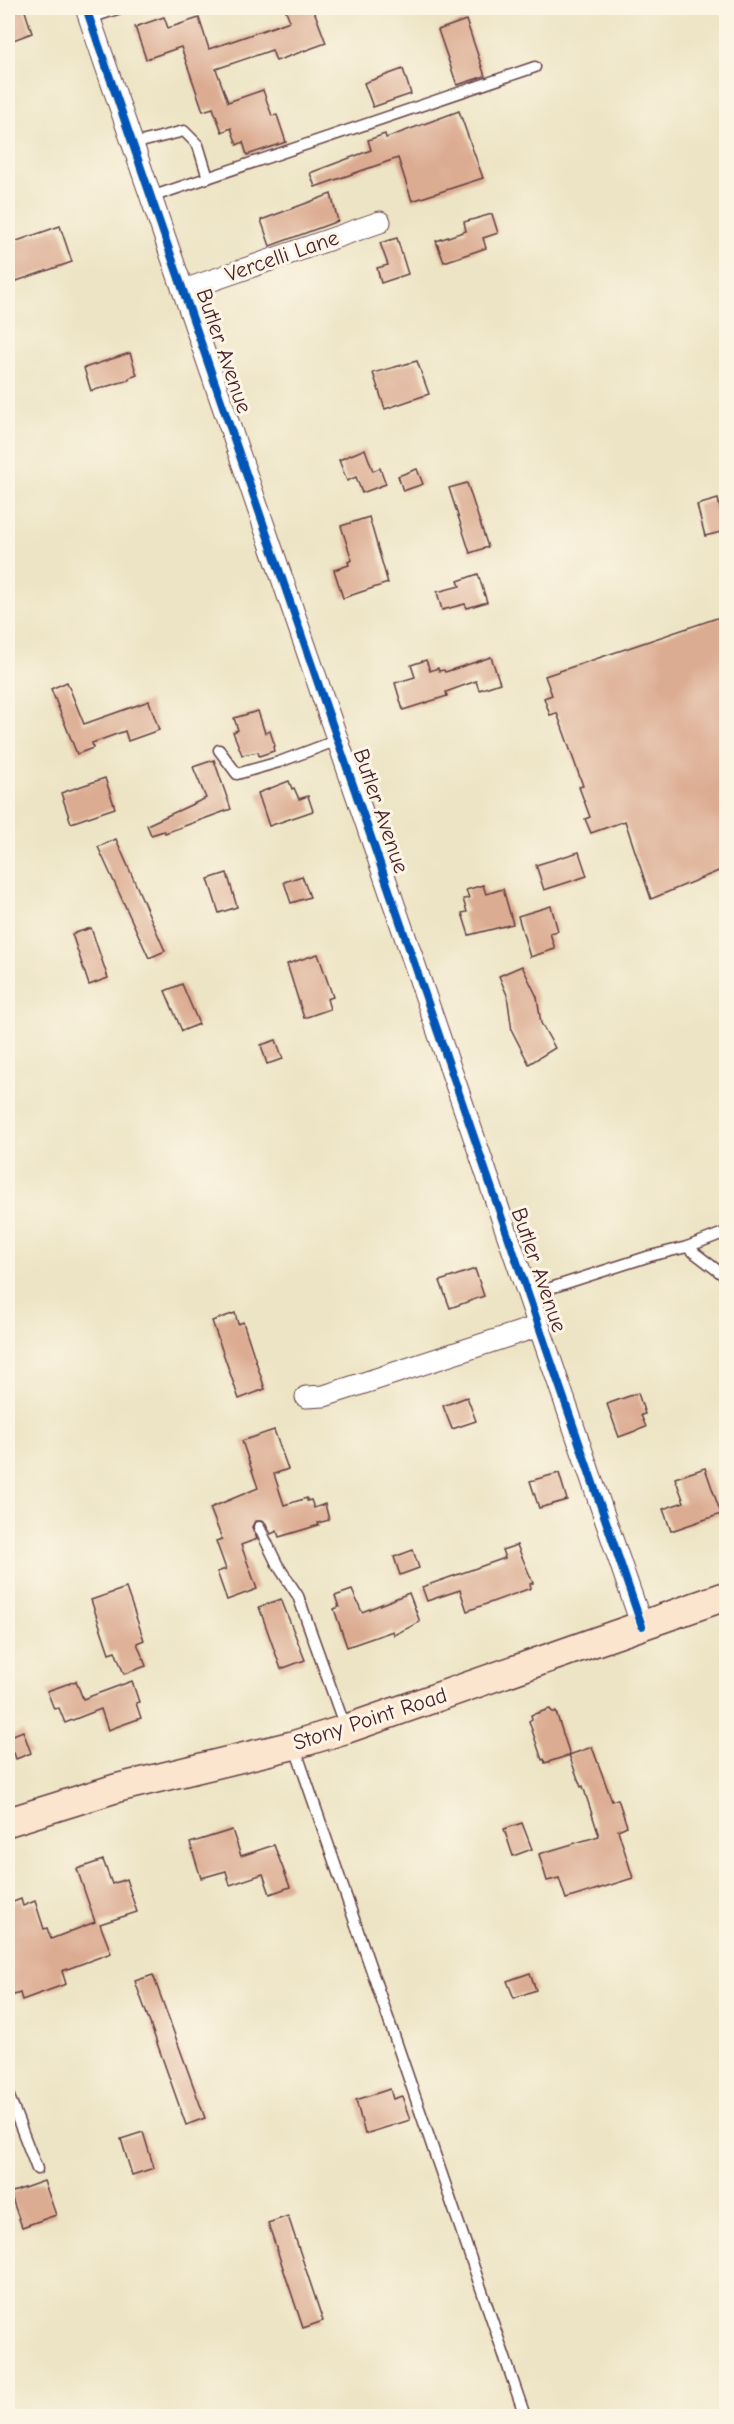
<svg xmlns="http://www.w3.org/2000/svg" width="734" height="2424" font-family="'Comic Neue',sans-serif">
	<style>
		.building { fill: #dcac92 }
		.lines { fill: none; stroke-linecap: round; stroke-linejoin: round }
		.lane-casing { stroke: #623d42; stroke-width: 13 }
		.street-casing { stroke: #623d42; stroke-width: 23 }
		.secondary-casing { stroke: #623d42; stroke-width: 31 }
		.lane { stroke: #fff; stroke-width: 10 }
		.street { stroke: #fff; stroke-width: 21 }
		.secondary { stroke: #fce5cf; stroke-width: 28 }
		.cycleway-casing { stroke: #fcf5e5; stroke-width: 11 }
		.cycleway { stroke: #0057b8; stroke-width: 8 }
		.labels { text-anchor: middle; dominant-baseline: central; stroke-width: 6; stroke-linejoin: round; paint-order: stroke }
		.street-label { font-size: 22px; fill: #4a1f2b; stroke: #fcf5e5 }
	</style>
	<rect width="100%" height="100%" fill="#fcf5e5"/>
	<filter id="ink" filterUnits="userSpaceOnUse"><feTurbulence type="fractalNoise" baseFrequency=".0167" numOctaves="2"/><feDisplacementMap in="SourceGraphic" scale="12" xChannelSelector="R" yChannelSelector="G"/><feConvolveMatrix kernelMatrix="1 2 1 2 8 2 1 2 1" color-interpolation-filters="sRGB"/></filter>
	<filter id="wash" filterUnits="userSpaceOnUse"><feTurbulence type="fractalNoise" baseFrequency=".008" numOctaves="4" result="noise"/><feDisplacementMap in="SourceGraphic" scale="24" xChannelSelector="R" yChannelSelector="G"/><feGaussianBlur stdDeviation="1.35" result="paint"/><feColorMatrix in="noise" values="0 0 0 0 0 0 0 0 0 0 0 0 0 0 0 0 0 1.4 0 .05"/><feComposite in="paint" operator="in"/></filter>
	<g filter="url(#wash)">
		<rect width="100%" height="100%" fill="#ede4c5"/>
		<g id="blocks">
			<g class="building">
				<polygon points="8,8 24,8 32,33 8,42"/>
				<polygon points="285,8 313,8 326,43 276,61 272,50 216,69 228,102 263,90 272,116 277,115 286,142 247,155 243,142 237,145 231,128 222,132 213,108 203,111 181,47 146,59 135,27 164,17 168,28 199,18 209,49 290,21"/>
				<polygon points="466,20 485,76 457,85 438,30"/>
				<polygon points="403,69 411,94 373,107 364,83"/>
				<polygon points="459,111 483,178 412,201 398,158 315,187 310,173 371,150 368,140 385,134 386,138"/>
				<polygon points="331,194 338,221 270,246 261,220"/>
				<polygon points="492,214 498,233 483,238 486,248 444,262 436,241 466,231 464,222"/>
				<polygon points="60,226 72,262 8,284 8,244"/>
				<polygon points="397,238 408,274 381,283 377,268 388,265 380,243"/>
				<polygon points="130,353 137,375 129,378 129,380 91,391 84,368"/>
				<polygon points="417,361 429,394 385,409 373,373"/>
				<polygon points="365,449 373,471 380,468 386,484 362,493 356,477 347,481 339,460"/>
				<polygon points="417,469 423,484 403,491 398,476"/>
				<polygon points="467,483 488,547 470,553 449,488"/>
				<polygon points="718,499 725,531 705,536 697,505"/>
				<polygon points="369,517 388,583 343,598 334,570 349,565 348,562 352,560 341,526"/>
				<polygon points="478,574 487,602 467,608 465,604 442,610 437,592 460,586 458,581"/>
				<polygon points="726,615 726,868 651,899 625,821 591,833 585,819 590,817 579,787 583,786 557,713 550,715 544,698 552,695 545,676"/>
				<polygon points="491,657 500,683 479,690 476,681 446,692 447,696 403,710 395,683 415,677 411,665 426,660 430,671 438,668 439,671 444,670 445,672"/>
				<polygon points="67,682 84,724 149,701 159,730 128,741 125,731 92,743 93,748 77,754 51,689"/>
				<polygon points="258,711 265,733 270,731 275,746 273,747 274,751 259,756 258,752 242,755 233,732 238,730 234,718"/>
				<polygon points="214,760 231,809 165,833 164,831 151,835 147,825 206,798 193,767"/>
				<polygon points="105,778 115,808 71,823 61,793"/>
				<polygon points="289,781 292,789 294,788 299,799 308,796 313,811 269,826 258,793"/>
				<polygon points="116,839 165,951 149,958 98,847"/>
				<polygon points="579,852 587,876 544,890 536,865"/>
				<polygon points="227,873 237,907 219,913 208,879"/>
				<polygon points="302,876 310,897 291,903 284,882"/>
				<polygon points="483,885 486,894 503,889 513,924 469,935 462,913 467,912 463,899 469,898 466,890"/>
				<polygon points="551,906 558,931 550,933 555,949 530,957 518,916"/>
				<polygon points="91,928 108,978 89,985 72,934"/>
				<polygon points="318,954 333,997 327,999 330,1009 304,1018 287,964"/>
				<polygon points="522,966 537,997 541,1023 555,1048 529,1064 512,1031 507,995 499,976"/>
				<polygon points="182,984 199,1024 182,1031 165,991"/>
				<polygon points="276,1040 283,1059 267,1064 261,1045"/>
				<polygon points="475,1269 484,1296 450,1308 440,1281"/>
				<polygon points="235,1313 238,1324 243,1322 265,1389 239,1399 212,1321"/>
				<polygon points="638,1393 645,1414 641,1415 646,1427 619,1437 607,1404"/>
				<polygon points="467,1397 476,1421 452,1429 443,1406"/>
				<polygon points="274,1430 288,1469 274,1474 284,1505 307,1498 307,1501 311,1500 314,1508 325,1504 329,1520 318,1523 319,1525 279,1537 277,1531 271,1534 264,1521 255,1521 252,1527 257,1539 241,1545 257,1589 227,1600 217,1572 226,1569 216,1541 222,1539 210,1508 258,1488 242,1441"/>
				<polygon points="705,1468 721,1514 671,1531 663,1509 684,1502 675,1478"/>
				<polygon points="559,1473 567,1500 539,1508 530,1481"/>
				<polygon points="517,1545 533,1583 530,1584 531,1588 467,1611 460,1590 427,1601 422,1587 505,1558 502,1550"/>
				<polygon points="413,1550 419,1568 400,1575 394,1557"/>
				<polygon points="126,1588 144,1640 137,1643 146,1666 124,1674 115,1651 109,1653 91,1600"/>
				<polygon points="352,1590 362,1612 409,1593 420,1622 394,1635 393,1631 347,1647 334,1609 339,1607 335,1596"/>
				<polygon points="281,1599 305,1660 281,1669 259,1607"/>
				<polygon points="76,1681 83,1699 132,1681 139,1702 136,1703 141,1718 108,1730 101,1709 65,1723 59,1708 54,1709 47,1691"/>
				<polygon points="550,1709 552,1712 556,1712 570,1755 545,1763 544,1759 542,1760 529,1721 532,1719 531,1715"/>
				<polygon points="23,1731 31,1753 16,1759 14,1753 8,1755 8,1737"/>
				<polygon points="592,1747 612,1801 618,1799 627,1826 618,1830 633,1878 566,1899 559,1878 547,1881 539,1854 599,1836 583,1786 581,1787 569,1755"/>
				<polygon points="522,1823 532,1849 513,1856 504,1829"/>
				<polygon points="232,1830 241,1856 274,1845 290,1887 270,1894 263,1874 230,1885 226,1871 201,1878 190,1843"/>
				<polygon points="103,1860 112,1884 126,1879 137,1912 100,1924 111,1953 62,1971 66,1984 22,2000 20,1993 8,1997 8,1904 21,1899 23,1906 35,1901 44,1929 47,1928 51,1939 95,1922 77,1869"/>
				<polygon points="530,1973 536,1990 514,1998 507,1981"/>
				<polygon points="153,1975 205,2118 186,2125 135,1981"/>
				<polygon points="390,2089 393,2099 402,2096 410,2120 365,2134 356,2100"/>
				<polygon points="143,2132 154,2168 132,2175 121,2139"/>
				<polygon points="44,2181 56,2215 22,2227 10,2193"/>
				<polygon points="288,2216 323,2321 303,2328 268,2223"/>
			</g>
		</g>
	</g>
	<g filter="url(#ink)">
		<use href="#blocks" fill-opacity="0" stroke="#623d42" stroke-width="1.5"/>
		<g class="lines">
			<g class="lane-casing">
				<g id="lane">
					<polyline points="90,18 120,8"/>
					<polyline points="133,144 184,131 198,145 208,178"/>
					<polyline points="151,197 535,67"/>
					<polyline points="219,750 237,774 279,762 338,740"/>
					<polyline points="687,1247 726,1277"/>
					<polyline points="529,1295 650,1256 687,1247 726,1232"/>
					<polyline points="259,1527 277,1564 298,1596 345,1727"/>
					<polyline points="294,1745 525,2416"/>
					<polyline points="8,2094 37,2169"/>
				</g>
			</g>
			<g class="street-casing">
				<g id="street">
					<polyline points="86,8 642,1626"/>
					<polyline points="184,290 380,222"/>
					<polyline points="306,1397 324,1396 539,1326"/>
				</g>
			</g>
			<g class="secondary-casing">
				<polyline id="secondary" points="8,1822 117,1788 294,1745 346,1729 726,1596"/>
			</g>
			<use href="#lane" class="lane"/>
			<use href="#street" class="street"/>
			<use href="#secondary" class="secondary"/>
			<g class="cycleway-casing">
				<polyline id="cycleway" points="86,8 642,1626"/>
			</g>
			<use href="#cycleway" class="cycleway"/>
		</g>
	</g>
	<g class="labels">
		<g class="street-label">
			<text transform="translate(282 256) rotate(-19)">Vercelli Lane</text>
			<text transform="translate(224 351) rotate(71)">Butler Avenue</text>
			<text transform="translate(381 811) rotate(71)">Butler Avenue</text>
			<text transform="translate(539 1270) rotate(71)">Butler Avenue</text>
			<text transform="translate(370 1719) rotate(-18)">Stony Point Road</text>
		</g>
	</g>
	<rect width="734" height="2424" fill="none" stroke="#fcf5e5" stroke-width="30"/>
</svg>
